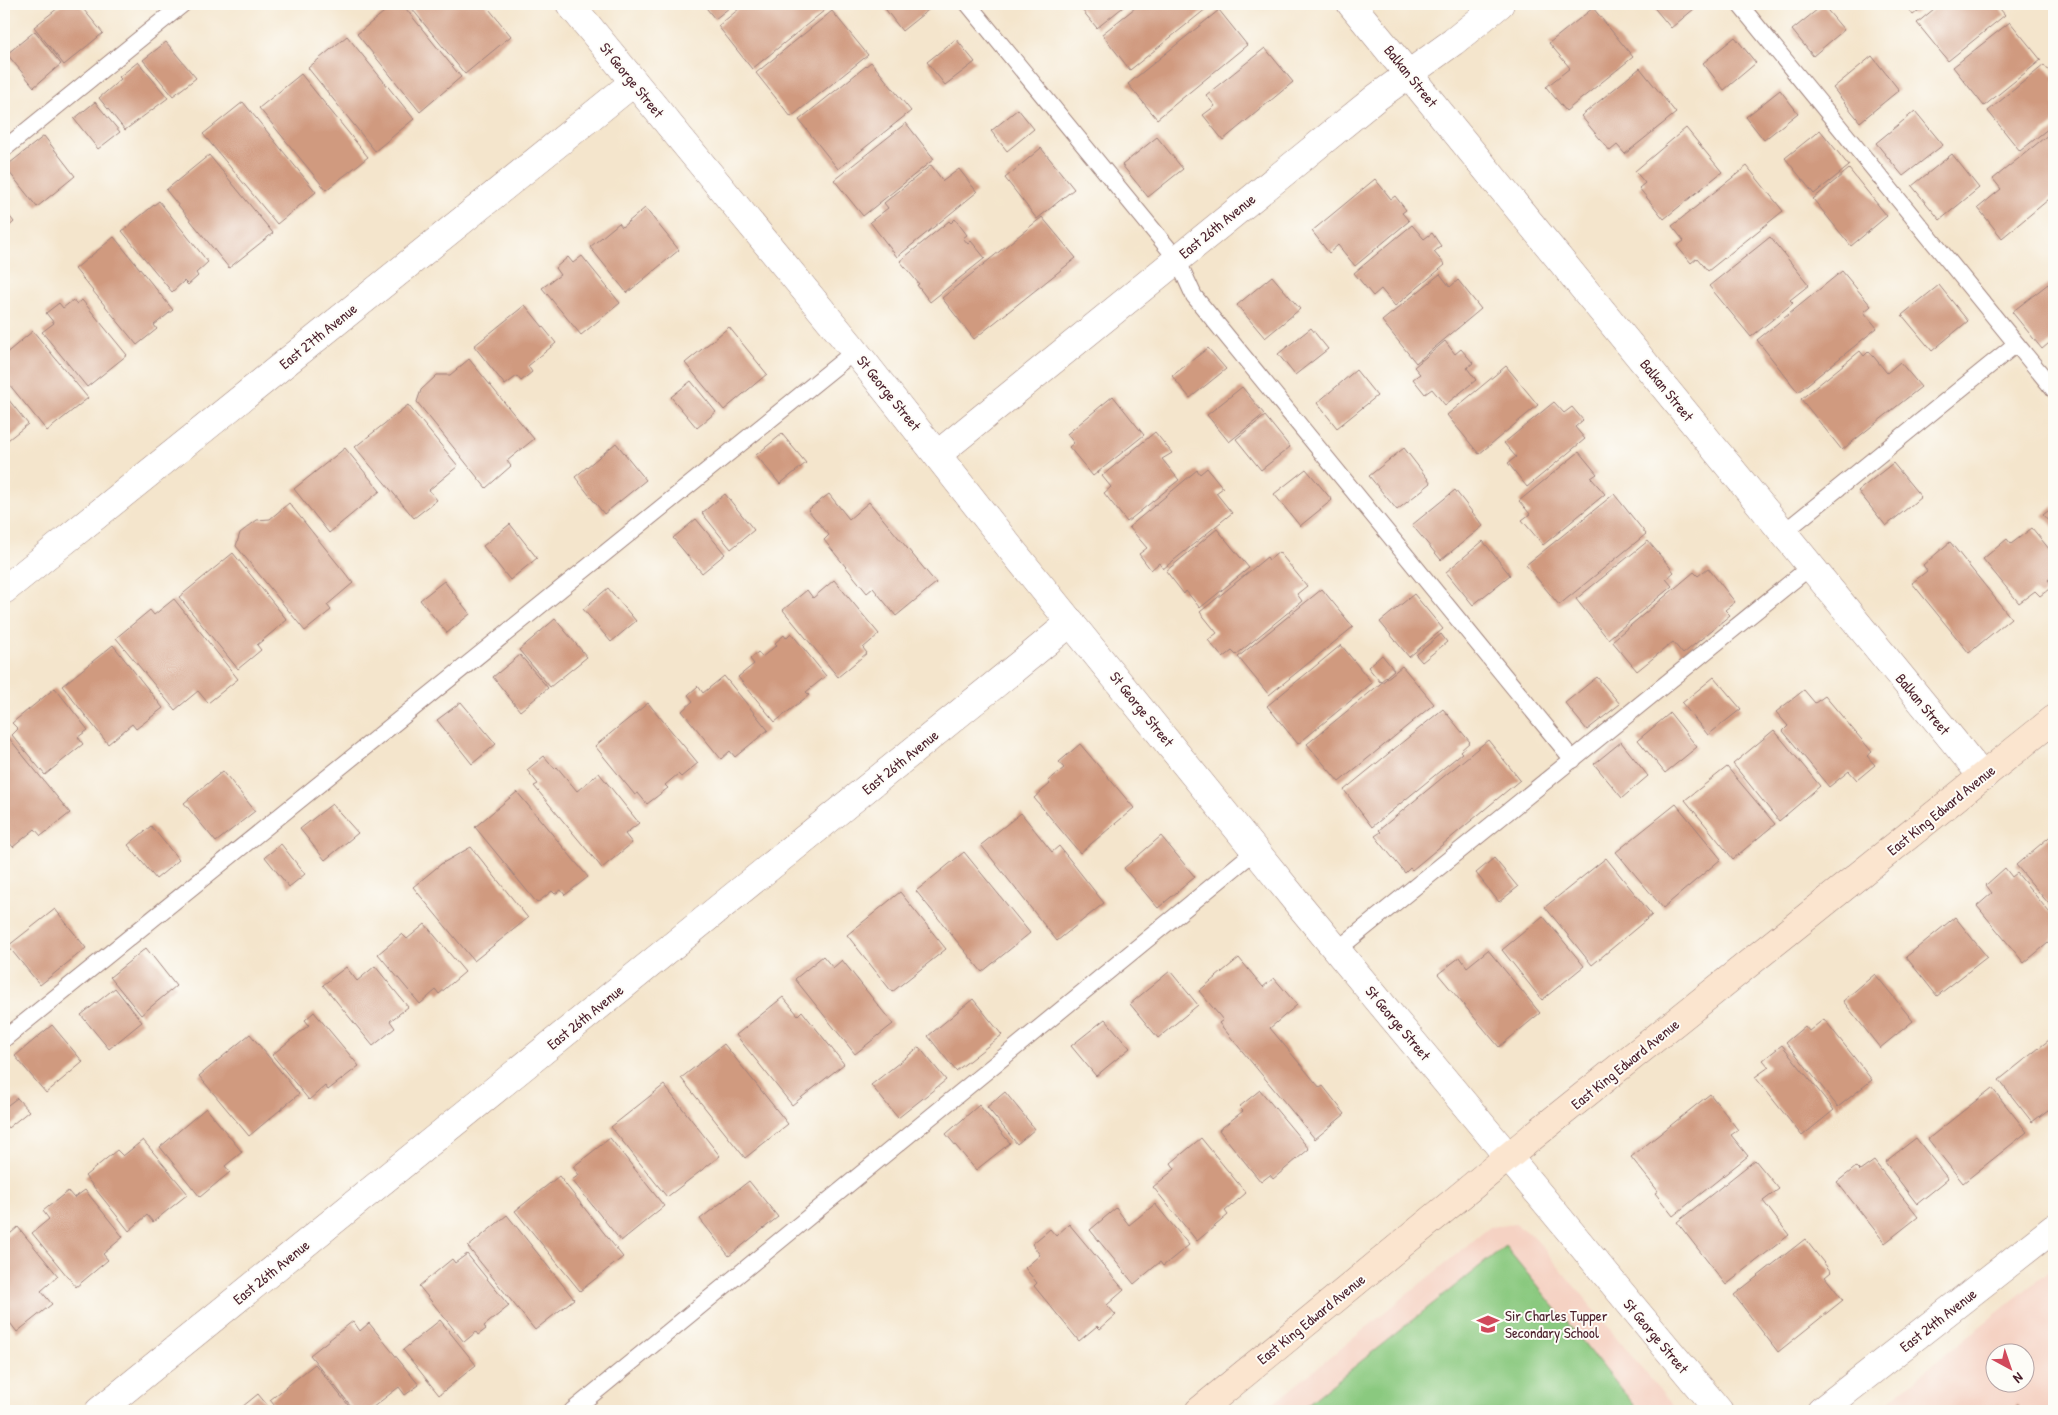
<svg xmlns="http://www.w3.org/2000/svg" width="2058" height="1415" font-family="'Patrick Hand',sans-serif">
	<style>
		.built { fill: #f5d2c3; fill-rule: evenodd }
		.green { fill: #8ac97f; stroke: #6a7455 }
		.building { fill: #d09a7f }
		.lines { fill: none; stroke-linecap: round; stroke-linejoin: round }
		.service-casing { stroke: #9f827c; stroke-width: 18 }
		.minor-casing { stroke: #9f827c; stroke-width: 29 }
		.secondary-casing { stroke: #9f827c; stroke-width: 29 }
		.service { stroke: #fff; stroke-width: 16 }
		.minor { stroke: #fff; stroke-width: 28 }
		.secondary { stroke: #fbe5cf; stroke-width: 28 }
		.labels { text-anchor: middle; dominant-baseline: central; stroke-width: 4; stroke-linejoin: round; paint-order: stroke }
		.street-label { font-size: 15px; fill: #4a1f2b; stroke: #fdfcf7 }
		.poi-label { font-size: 15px; fill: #4a1f2b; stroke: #fdfcf7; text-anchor: start }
	</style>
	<rect width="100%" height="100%" fill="#fdfcf7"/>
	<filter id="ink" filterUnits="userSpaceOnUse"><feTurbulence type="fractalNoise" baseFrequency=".02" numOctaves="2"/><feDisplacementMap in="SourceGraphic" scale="10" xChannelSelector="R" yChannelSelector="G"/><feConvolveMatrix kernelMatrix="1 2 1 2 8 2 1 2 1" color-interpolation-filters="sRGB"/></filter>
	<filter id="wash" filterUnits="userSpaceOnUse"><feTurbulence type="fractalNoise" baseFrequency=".0096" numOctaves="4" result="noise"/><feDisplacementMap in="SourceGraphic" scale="20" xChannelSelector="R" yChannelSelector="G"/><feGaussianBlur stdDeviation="1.12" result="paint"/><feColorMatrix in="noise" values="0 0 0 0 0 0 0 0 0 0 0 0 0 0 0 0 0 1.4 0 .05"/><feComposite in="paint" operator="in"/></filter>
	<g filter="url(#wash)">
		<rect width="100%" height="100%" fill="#f4e5cc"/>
		<g class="built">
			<polygon points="1515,1224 1534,1237 1677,1411 1264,1411 1490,1227"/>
			<path d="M2054,1267V1411H1875ZM1996,1352H2026V1382H1996Z"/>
		</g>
		<polygon class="green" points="1505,1246 1639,1411 1299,1411"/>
		<g id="blocks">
			<g class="building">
				<polygon points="63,4 79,4 103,33 64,65 34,27"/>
				<polygon points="394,4 402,4 461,77 420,112 357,34"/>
				<polygon points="408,4 485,4 511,36 465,74"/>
				<polygon points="703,4 734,4 715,19"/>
				<polygon points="745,4 829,4 830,6 752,69 718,26"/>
				<polygon points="886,4 931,4 933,6 902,31 883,6"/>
				<polygon points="1077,4 1127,4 1097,28"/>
				<polygon points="1140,4 1212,4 1130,70 1102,34"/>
				<polygon points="1651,4 1700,4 1671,28"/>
				<polygon points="1904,4 1927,4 1913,15"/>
				<polygon points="1940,4 1996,4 2005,15 1948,61 1917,23"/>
				<polygon points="1823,5 1844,30 1813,56 1792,30"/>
				<polygon points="1593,8 1633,57 1566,111 1546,87 1570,68 1549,43"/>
				<polygon points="1219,10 1247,45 1157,119 1128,84"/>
				<polygon points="832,11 868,55 791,117 756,73"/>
				<polygon points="2010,22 2041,60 1984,106 1953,67"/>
				<polygon points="35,31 61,64 34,87 7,54"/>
				<polygon points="347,36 414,119 375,151 308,68"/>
				<polygon points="1735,37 1756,63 1724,90 1703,63"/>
				<polygon points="956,39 975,62 945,85 927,62"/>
				<polygon points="166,42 196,78 173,96 143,60"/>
				<polygon points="1265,48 1293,82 1223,140 1203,115 1215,106 1206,95"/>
				<polygon points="1872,56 1899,90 1860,122 1833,88"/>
				<polygon points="138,62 168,98 125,130 99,98 121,79 119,77"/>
				<polygon points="871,62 911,111 838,169 799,120"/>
				<polygon points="2044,65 2054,77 2054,124 2020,151 1988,111"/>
				<polygon points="1640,68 1676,113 1625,154 1617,145 1610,151 1581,116"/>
				<polygon points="301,74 368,157 326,190 259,108"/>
				<polygon points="1780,90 1798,113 1764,140 1746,117"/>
				<polygon points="95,102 120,132 98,149 74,119"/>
				<polygon points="243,102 316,192 277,224 203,134"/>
				<polygon points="1018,109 1034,129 1007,151 991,131"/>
				<polygon points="1915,111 1943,145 1903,176 1876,143"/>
				<polygon points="906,123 934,159 863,216 834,180"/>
				<polygon points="1686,128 1722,172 1664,219 1639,188 1645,183 1635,171"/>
				<polygon points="1820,130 1849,166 1814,194 1785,158"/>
				<polygon points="2054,130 2054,195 2002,238 1978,208 2001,189 1993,179"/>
				<polygon points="44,136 75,176 37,207 5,167"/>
				<polygon points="1157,137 1183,169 1148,197 1122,165"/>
				<polygon points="1041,148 1074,189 1037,219 1005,178"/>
				<polygon points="1952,154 1979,188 1940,220 1912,186"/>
				<polygon points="209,155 273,233 229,268 166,190"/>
				<polygon points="931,165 943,181 959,169 977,192 897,257 870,222 888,208 884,203"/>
				<polygon points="1747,166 1783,211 1708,271 1697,258 1691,263 1677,246 1684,241 1672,226"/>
				<polygon points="1849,169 1887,216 1851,246 1813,199"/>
				<polygon points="1375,179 1391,199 1395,196 1406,210 1402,213 1409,221 1355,266 1338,245 1329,253 1312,231"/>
				<polygon points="159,201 208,262 196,273 198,276 188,285 184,281 172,292 122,231"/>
				<polygon points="645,208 679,250 627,293 590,247 619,223 622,227"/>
				<polygon points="4,209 14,222 4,231"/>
				<polygon points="1042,217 1076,258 974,339 942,298"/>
				<polygon points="955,219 967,235 963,238 968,244 971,241 985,258 930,302 917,285 919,284 900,261 949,221 951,223"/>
				<polygon points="1412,225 1424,239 1432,233 1441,246 1434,252 1445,265 1395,306 1381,289 1373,296 1354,273"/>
				<polygon points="114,237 173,310 154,325 157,329 137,345 75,269"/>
				<polygon points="1770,237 1809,285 1790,300 1793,303 1751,337 1709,286"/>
				<polygon points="582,256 620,303 581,335 542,288 560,275 555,268 568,257 573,263"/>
				<polygon points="1842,271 1871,306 1864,312 1877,328 1798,392 1757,340"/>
				<polygon points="1440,274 1450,287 1458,280 1481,309 1416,363 1382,321"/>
				<polygon points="1272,276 1300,309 1265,338 1237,305"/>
				<polygon points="2048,284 2054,293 2054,339 2042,349 2012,312"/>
				<polygon points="1939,285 1968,321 1932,351 1902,315"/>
				<polygon points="73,300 76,304 82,300 127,355 87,387 42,332 54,323 46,313 59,303 63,308"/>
				<polygon points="525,305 556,343 528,366 532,372 521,381 517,376 505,385 474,346"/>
				<polygon points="729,327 767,374 724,410 685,363"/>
				<polygon points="1311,328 1328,349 1295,375 1278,354"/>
				<polygon points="33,331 88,398 47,431 4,378 4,355"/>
				<polygon points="1445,341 1455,354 1461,349 1473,363 1467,368 1476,380 1445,405 1432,389 1425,394 1413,379 1420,374 1414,367"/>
				<polygon points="1208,348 1226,369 1190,398 1172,376"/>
				<polygon points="1860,351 1864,356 1869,351 1887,373 1900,362 1921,387 1842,450 1801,399"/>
				<polygon points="469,359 534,439 507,461 511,466 486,488 417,402 421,390 437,375 450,375"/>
				<polygon points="1506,366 1538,405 1479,454 1447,415"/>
				<polygon points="1356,370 1377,396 1337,428 1317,403"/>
				<polygon points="691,381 716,412 697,428 671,397"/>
				<polygon points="1242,387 1264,414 1229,442 1207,415"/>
				<polygon points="4,394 28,424 4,443"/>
				<polygon points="1113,396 1144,435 1093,476 1069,447 1074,443 1067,434"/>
				<polygon points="1554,402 1564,413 1572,407 1583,420 1575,427 1585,439 1527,487 1508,463 1516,457 1504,443"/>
				<polygon points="408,405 458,466 429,490 437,500 414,518 355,447"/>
				<polygon points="1265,416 1290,447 1261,470 1236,439"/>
				<polygon points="1155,432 1172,453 1162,459 1179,480 1127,522 1104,493 1111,487 1102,476"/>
				<polygon points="782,434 806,463 780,484 756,455"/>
				<polygon points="616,443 646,480 604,514 575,477"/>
				<polygon points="345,448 380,491 329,533 294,489"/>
				<polygon points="1404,448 1431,483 1397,510 1369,476"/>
				<polygon points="1579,452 1597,474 1591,478 1605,494 1543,545 1522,520 1530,514 1519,501"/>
				<polygon points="1893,463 1921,497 1886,526 1858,491"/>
				<polygon points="1207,468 1223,488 1216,493 1232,513 1163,569 1159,563 1151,570 1139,554 1147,548 1129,527 1197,470 1200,474"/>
				<polygon points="1306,469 1332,500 1300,526 1274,494"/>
				<polygon points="1455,490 1483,526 1441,560 1412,525"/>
				<polygon points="725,494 754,530 731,549 702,513"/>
				<polygon points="829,494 849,519 869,502 936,583 896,616 873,588 867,593 824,540 829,535 808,510"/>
				<polygon points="1614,494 1646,534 1559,605 1526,565"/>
				<polygon points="289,503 353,583 327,605 331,610 305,631 236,546 240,533 257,520 270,519"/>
				<polygon points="2054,506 2054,528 2043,515"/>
				<polygon points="696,519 725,554 702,573 673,538"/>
				<polygon points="510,524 537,558 510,580 483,546"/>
				<polygon points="2032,528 2054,555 2054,575 2048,580 2053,586 2040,596 2035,591 2019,603 1983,559 2007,539 2011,544"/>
				<polygon points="1217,529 1249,568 1200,608 1186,591 1184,594 1166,571"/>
				<polygon points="1483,541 1510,575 1473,605 1446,572"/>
				<polygon points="1648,541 1674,572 1666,579 1672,586 1608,639 1576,599"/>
				<polygon points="1950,542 2011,618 1969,653 1912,583 1927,571 1923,565"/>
				<polygon points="1279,552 1307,586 1297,594 1302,601 1236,655 1232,651 1223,658 1208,640 1217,633 1200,612 1267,557 1269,560"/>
				<polygon points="233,553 287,620 257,645 261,650 238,669 179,597"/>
				<polygon points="1708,568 1735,602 1725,610 1730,615 1683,654 1673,642 1637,671 1612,641 1694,572 1698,576"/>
				<polygon points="834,580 879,634 863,648 867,653 838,677 783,610 807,590 813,598"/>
				<polygon points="444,581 470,614 447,633 420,600"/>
				<polygon points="608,588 636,621 611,642 583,609"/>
				<polygon points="1322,589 1353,627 1269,695 1238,657"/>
				<polygon points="1414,594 1443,629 1409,657 1380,622"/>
				<polygon points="174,599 238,679 208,703 198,691 175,710 116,638 150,610 154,615"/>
				<polygon points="555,619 587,657 550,687 519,650"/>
				<polygon points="791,633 826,676 806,692 809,695 775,722 738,677 754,664 750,659 758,652 762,657 777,645 775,643 784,635 786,638"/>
				<polygon points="1441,634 1447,642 1422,662 1416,655"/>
				<polygon points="113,645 163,708 136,729 132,724 108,744 62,686"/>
				<polygon points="1341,645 1372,683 1298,744 1267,706"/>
				<polygon points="520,655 548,688 520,711 493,677"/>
				<polygon points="1382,655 1394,670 1380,682 1368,667"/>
				<polygon points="1402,666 1434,704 1339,782 1307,744"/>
				<polygon points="724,676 768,730 735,757 730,751 721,759 682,711 693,701 688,695 698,686 703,693"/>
				<polygon points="1597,677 1620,704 1587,730 1565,703"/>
				<polygon points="1714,677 1741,709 1708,735 1682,703"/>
				<polygon points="55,688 88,730 78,737 83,744 45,775 12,735 18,729 12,723"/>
				<polygon points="1804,690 1815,703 1825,696 1872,752 1867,756 1875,765 1857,780 1849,771 1829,787 1783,731 1788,726 1776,712"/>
				<polygon points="461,702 496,744 472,764 437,720"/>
				<polygon points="648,703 698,763 681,777 678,774 665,785 668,788 647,804 638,793 635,795 595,746"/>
				<polygon points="1443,709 1470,742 1460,751 1462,753 1372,827 1344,790"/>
				<polygon points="1670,713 1697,747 1665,773 1638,740"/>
				<polygon points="1774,730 1820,786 1779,821 1733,764"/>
				<polygon points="4,732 70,813 41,836 35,829 13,847 4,836"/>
				<polygon points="1488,740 1520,780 1412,870 1410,868 1405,873 1375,836 1381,832 1379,830"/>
				<polygon points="1621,742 1648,776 1622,798 1594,764"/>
				<polygon points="1080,744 1134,808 1080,853 1034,798 1050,784 1048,781 1064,768 1059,762"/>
				<polygon points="544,756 555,769 557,767 577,791 599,773 639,823 625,834 632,843 602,868 534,786 538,784 527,770"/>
				<polygon points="1727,767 1775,824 1733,859 1685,800"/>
				<polygon points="223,771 255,811 216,842 184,803"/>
				<polygon points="517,792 588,877 565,895 561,890 555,894 552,891 537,903 475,827"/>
				<polygon points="332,804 358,833 325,860 300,829"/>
				<polygon points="1676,804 1721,859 1663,908 1616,852"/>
				<polygon points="1021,813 1052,852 1059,846 1104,903 1057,941 981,845"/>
				<polygon points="151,826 179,860 156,879 128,845"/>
				<polygon points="2054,833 2054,910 2016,865"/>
				<polygon points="1161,836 1195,877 1158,908 1124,868"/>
				<polygon points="281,844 305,874 289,887 265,857"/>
				<polygon points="471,847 528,918 474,961 413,887 441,864"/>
				<polygon points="964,852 1030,933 982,972 916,891"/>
				<polygon points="1494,858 1518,887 1499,902 1476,873"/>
				<polygon points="1606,858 1652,915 1592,965 1545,907"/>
				<polygon points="2005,868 2012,877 2017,873 2054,918 2054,938 2024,963 1977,906 1992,893 1986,885"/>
				<polygon points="900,892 946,949 892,992 847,935"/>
				<polygon points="55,909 86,948 40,985 8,946"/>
				<polygon points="1543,916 1584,966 1542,1000 1502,950"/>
				<polygon points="1955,917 1987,957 1937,996 1906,957"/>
				<polygon points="425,924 465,972 439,994 436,990 420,1004 378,954 402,934 407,939"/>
				<polygon points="146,948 176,986 141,1015 110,977"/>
				<polygon points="1488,950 1540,1013 1499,1047 1438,974 1460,957 1467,967"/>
				<polygon points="823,956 833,968 842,960 893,1024 855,1054 795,979"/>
				<polygon points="1239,958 1263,987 1274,978 1297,1005 1270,1028 1320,1088 1323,1086 1345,1114 1315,1139 1219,1023 1223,1020 1199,991"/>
				<polygon points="375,966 408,1007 390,1021 395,1028 373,1046 323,985 346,967 357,981"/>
				<polygon points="1170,971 1198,1005 1158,1038 1130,1004"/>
				<polygon points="1875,974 1913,1021 1880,1048 1843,1001"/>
				<polygon points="115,988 142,1022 109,1049 81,1015"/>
				<polygon points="783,997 798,1015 802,1011 844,1064 792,1105 736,1035"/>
				<polygon points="973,999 1002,1035 956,1071 928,1036"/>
				<polygon points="314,1012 359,1066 328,1090 325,1086 309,1100 272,1055 309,1025 305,1020"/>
				<polygon points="1105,1019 1130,1048 1096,1076 1071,1046"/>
				<polygon points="1824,1019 1872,1080 1838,1107 1786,1042 1805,1026 1809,1031"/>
				<polygon points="52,1025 83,1062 46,1093 15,1056"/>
				<polygon points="250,1034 299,1094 249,1136 199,1076"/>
				<polygon points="2054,1036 2054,1110 2052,1107 2032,1122 1999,1080"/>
				<polygon points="724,1044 788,1124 745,1158 681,1078"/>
				<polygon points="1782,1045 1834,1110 1802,1136 1755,1077 1769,1067 1763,1060"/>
				<polygon points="919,1047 946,1080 898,1118 871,1085"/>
				<polygon points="664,1085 720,1156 667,1197 611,1127"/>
				<polygon points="1992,1088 2027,1132 1963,1183 1928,1139"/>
				<polygon points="1260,1090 1309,1149 1273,1179 1270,1175 1261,1182 1219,1130 1243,1111 1239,1107"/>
				<polygon points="1005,1092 1035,1129 1017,1144 987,1107"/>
				<polygon points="1710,1094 1738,1130 1731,1135 1748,1156 1673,1216 1655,1193 1658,1191 1631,1157"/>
				<polygon points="17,1098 29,1111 8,1128 4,1123 4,1108"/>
				<polygon points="979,1105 1010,1143 976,1170 946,1134"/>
				<polygon points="206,1108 242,1152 225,1166 230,1172 200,1197 160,1147"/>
				<polygon points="610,1138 664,1206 621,1241 572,1180 579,1175 573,1167"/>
				<polygon points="1201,1138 1246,1193 1225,1211 1228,1215 1197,1241 1153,1187 1175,1169 1171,1163"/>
				<polygon points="1916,1138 1948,1179 1917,1204 1885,1162"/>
				<polygon points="143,1140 188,1194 153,1222 147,1215 129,1231 85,1176 117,1150 123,1156"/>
				<polygon points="1755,1160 1779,1189 1763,1201 1789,1235 1726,1285 1677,1222"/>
				<polygon points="1874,1161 1918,1217 1885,1243 1837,1182 1856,1167 1860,1171"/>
				<polygon points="559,1176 623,1257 580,1291 515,1211"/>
				<polygon points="749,1181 778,1217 729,1256 700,1219"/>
				<polygon points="85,1190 123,1237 103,1254 108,1260 76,1287 32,1233 49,1219 43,1211 68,1191 74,1198"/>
				<polygon points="1155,1204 1189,1245 1163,1266 1160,1262 1134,1284 1090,1230 1116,1208 1129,1225"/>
				<polygon points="507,1215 574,1299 535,1330 468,1247"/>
				<polygon points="1069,1224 1124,1290 1107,1305 1116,1315 1100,1329 1097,1326 1079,1341 1034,1286 1037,1283 1025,1268 1040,1255 1032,1244 1050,1229 1056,1236"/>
				<polygon points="18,1227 58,1276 41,1291 52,1304 17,1332 4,1315 4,1239"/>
				<polygon points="1805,1239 1831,1272 1825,1277 1843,1300 1778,1352 1734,1295"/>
				<polygon points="467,1254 509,1306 484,1326 486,1329 478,1335 476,1332 464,1342 419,1286 452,1259 455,1263"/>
				<polygon points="440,1320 476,1365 439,1395 403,1350"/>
				<polygon points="353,1321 360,1331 369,1323 419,1385 405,1395 399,1387 368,1411 364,1409 355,1411 310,1355"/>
				<polygon points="315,1364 353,1411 279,1411 270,1400"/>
				<polygon points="258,1394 272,1411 237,1411"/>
				<polygon points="2018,1404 2023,1411 2009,1411"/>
			</g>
		</g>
	</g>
	<g filter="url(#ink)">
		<use href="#blocks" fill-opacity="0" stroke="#9f827c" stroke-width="1"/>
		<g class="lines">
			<g class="service-casing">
				<g id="service">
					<polyline points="968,4 1177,259 1194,296 1573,760"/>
					<polyline points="1739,4 2054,390"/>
					<polyline points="4,149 183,4"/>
					<polyline points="1783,533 2016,344"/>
					<polyline points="1337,950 1810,567"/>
					<polyline points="4,1039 855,351"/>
					<polyline points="572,1411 1255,851"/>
				</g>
			</g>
			<g class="minor-casing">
				<g id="minor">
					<polyline points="570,4 855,351 1015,554 1296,901 1719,1411"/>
					<polyline points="1351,4 1983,777"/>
					<polyline points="938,454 1377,97 1453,42 1500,4"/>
					<polyline points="4,590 634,82"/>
					<polyline points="99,1411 1030,656 1071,622"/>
					<polyline points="1821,1411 2054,1228"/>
				</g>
			</g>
			<g class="secondary-casing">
				<polyline id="secondary" points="1199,1411 1542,1129 2054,719"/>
			</g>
			<use href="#service" class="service"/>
			<use href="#minor" class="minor"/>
			<use href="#secondary" class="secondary"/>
		</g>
	</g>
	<defs>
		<g id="school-bare" transform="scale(1.725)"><path d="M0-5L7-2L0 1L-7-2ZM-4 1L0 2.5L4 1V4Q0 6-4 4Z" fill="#d1495b" stroke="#fdfcf7" stroke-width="2.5" paint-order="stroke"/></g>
	</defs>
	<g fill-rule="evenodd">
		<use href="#school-bare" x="1488" y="1324"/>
	</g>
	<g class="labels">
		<g class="street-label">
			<text transform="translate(1411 76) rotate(51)">Balkan Street</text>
			<text transform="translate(632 80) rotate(51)">St George Street</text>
			<text transform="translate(1217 226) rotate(-39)">East 26th Avenue</text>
			<text transform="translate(318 336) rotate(-39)">East 27th Avenue</text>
			<text transform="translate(1667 390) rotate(51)">Balkan Street</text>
			<text transform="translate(889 393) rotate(51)">St George Street</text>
			<text transform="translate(1923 704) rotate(50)">Balkan Street</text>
			<text transform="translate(1142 709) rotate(51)">St George Street</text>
			<text transform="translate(900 762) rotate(-39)">East 26th Avenue</text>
			<text transform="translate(1941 810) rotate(-39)">East King Edward Avenue</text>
			<text transform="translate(585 1017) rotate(-39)">East 26th Avenue</text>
			<text transform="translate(1398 1023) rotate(50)">St George Street</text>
			<text transform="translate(1625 1064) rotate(-39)">East King Edward Avenue</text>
			<text transform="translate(271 1272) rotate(-39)">East 26th Avenue</text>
			<text transform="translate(1311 1319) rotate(-39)">East King Edward Avenue</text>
			<text transform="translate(1938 1320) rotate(-38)">East 24th Avenue</text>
			<text transform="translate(1656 1336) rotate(50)">St George Street</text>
		</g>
		<g class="poi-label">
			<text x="1505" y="1315">Sir Charles Tupper<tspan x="1505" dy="17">Secondary School</tspan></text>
		</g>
	</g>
	<rect width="2058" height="1415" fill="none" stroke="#fdfcf7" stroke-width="20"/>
	<g transform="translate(2010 1368) rotate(140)"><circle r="24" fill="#fdfcf7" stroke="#b5a4a5"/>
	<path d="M0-4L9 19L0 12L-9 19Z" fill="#d1495b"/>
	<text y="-8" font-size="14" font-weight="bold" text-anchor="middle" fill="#4a1f2b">N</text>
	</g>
</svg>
